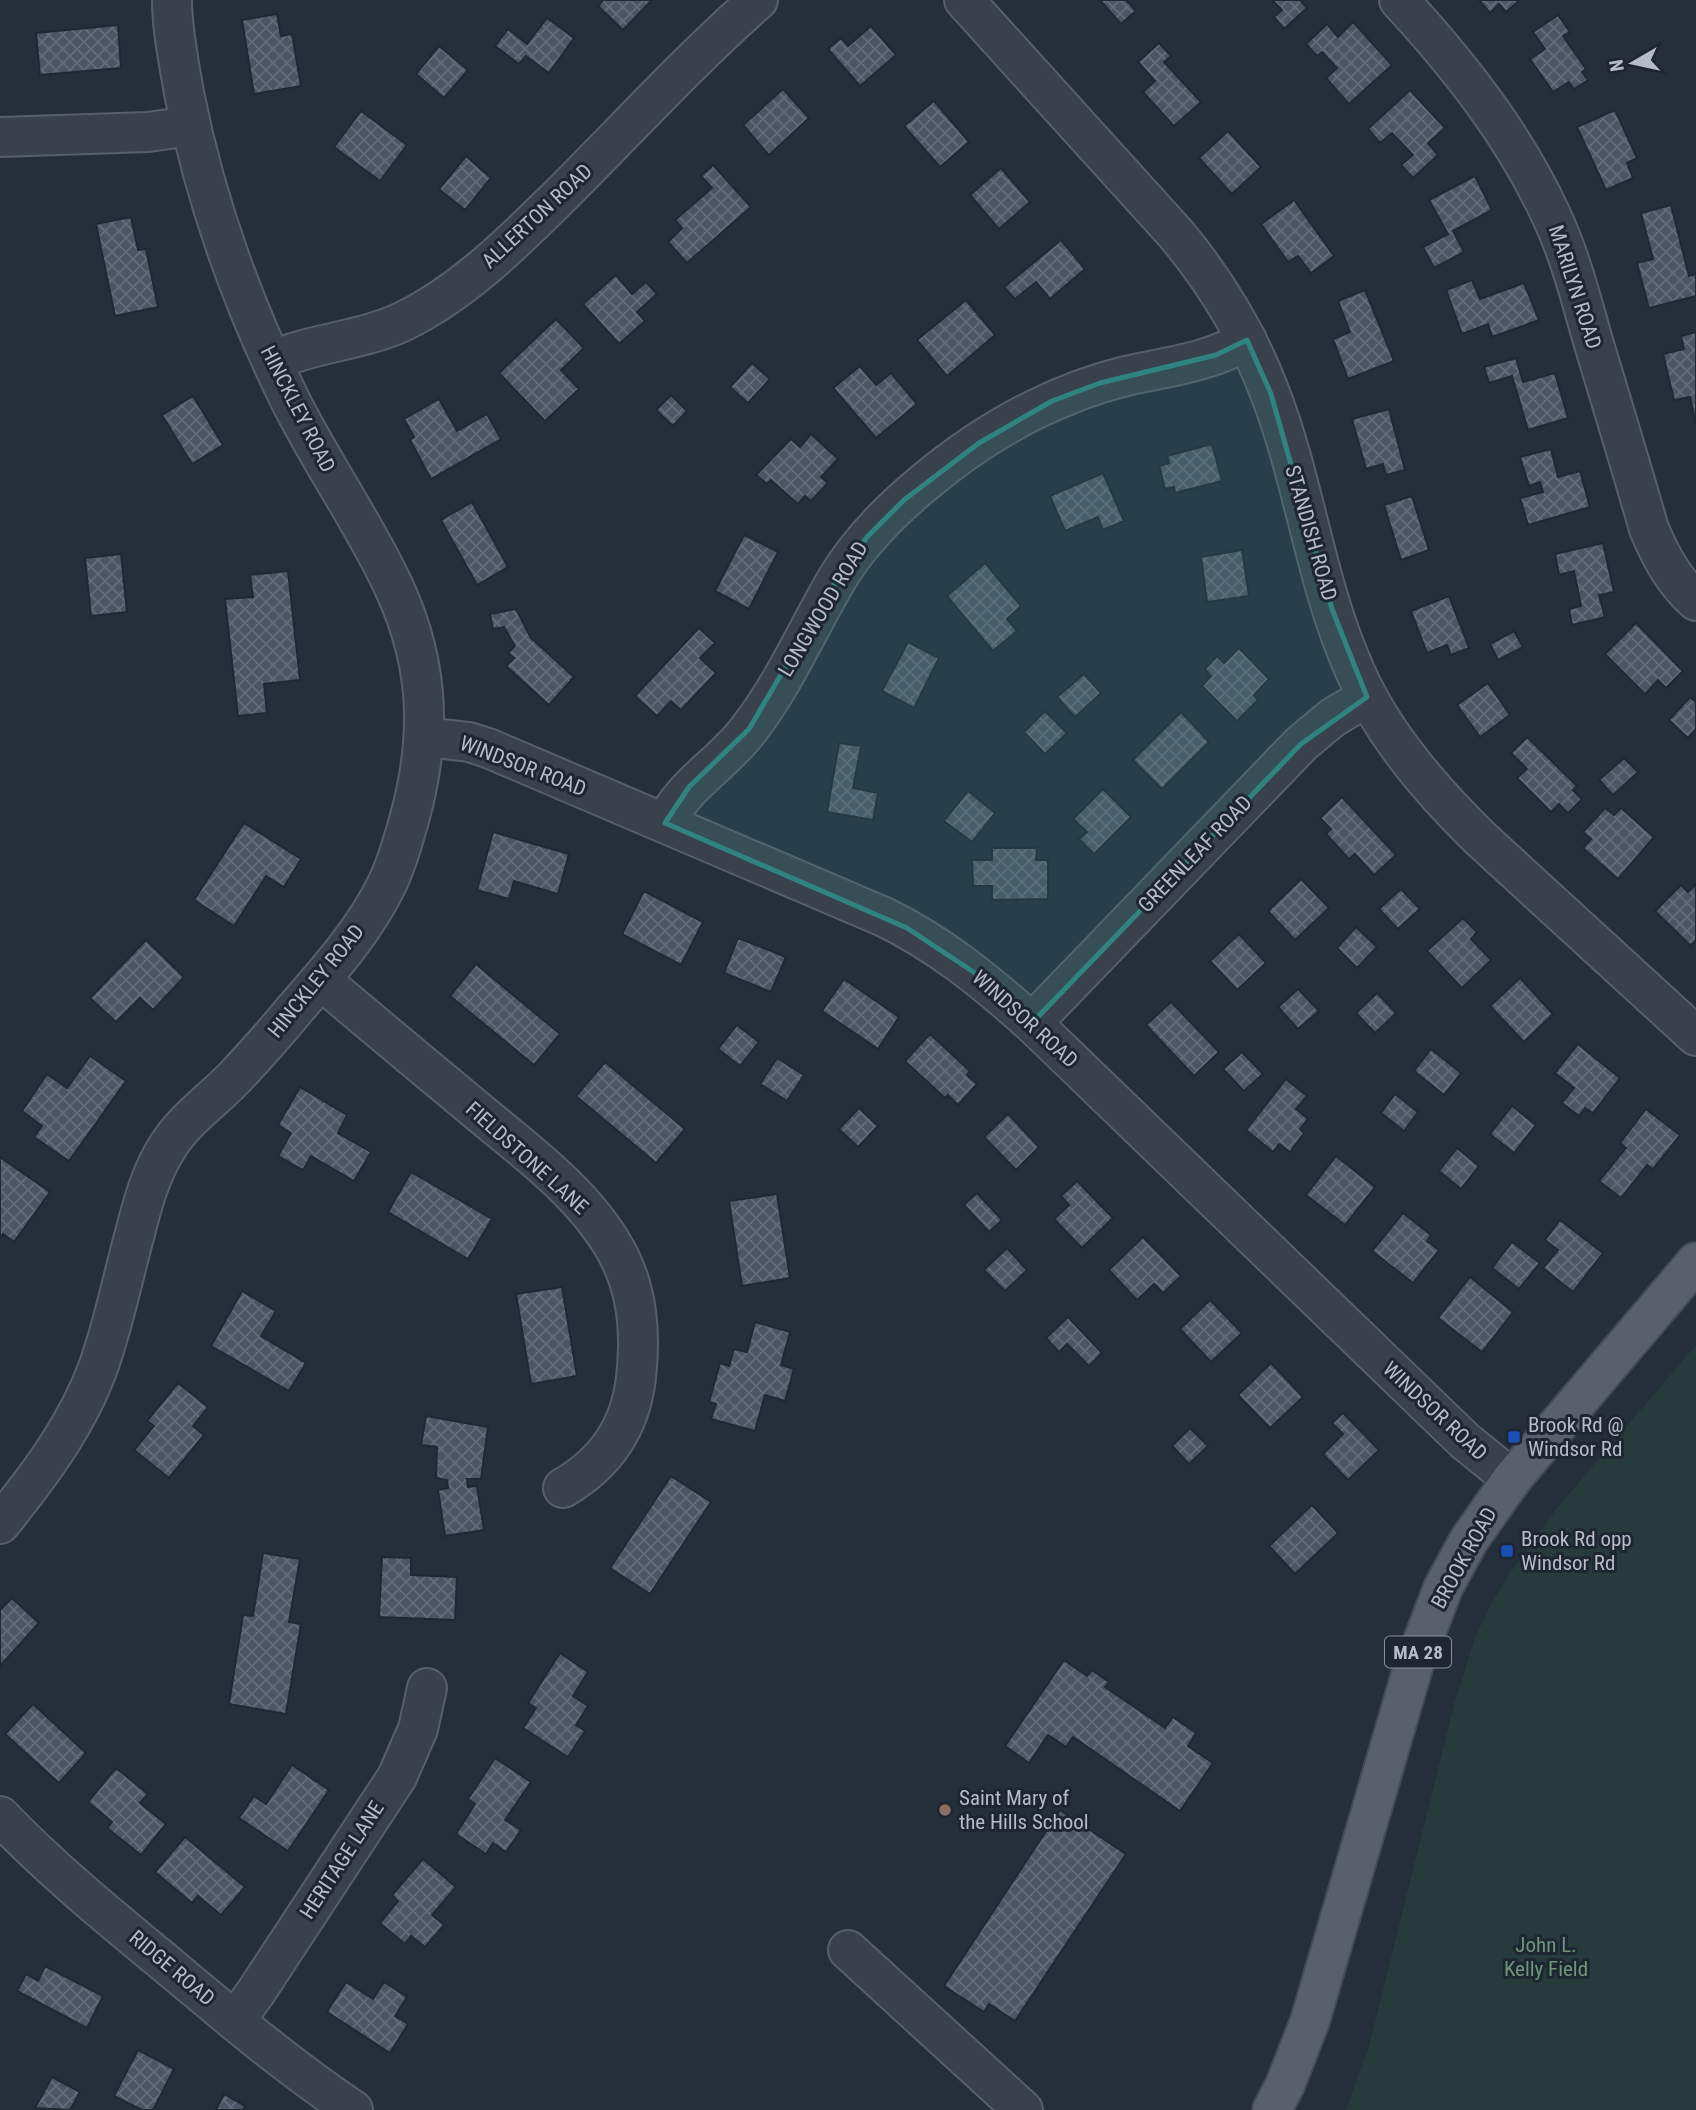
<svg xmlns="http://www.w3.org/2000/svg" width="1696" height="2110" font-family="'Roboto Condensed',sans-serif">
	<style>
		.park { fill: #273b3d }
		.building { fill: url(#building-cross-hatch); stroke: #202833; stroke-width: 2 }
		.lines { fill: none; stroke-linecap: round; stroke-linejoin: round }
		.minor-casing { stroke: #575f6a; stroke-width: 42 }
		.major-casing { stroke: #424a55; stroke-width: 42 }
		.minor { stroke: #39414c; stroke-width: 38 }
		.major { stroke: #57606c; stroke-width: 38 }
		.marked { fill: #308480; fill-opacity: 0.2; stroke: #308480; stroke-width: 5; stroke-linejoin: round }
		.transit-dot { fill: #1a4fb4; stroke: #1e2631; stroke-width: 2.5 }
		.education-dot { fill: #8d6e63; stroke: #1e2631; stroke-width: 2.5 }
		.labels { text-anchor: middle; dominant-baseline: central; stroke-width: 6; stroke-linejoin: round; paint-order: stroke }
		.shield { fill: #1e2631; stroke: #888f9b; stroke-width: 2 }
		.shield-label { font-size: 19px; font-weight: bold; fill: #b5bcc8 }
		.street-label { font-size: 21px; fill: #b5bcc8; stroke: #1e2631 }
		.poi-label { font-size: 21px; fill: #b5bcc8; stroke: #1e2631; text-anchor: start }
		.park-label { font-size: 21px; fill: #6d9776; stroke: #1e2631 }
	</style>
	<defs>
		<pattern id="building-cross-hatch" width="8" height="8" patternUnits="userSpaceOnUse" patternTransform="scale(1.75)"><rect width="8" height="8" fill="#4b5665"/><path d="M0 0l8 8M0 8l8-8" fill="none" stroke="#636c7a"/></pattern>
	</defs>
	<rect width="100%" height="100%" fill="#252f3c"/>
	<polygon class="park" points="1696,1345 1696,2110 1346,2110 1369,2046 1454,1705 1475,1638 1491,1604 1510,1573 1557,1508"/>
	<g class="building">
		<polygon points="603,0 652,0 623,30 598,6"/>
		<polygon points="1100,0 1126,0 1136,11 1121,24"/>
		<polygon points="1272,0 1300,0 1307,8 1284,29 1274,17 1282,10"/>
		<polygon points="1479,0 1520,0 1506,12 1499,4 1490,13"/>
		<polygon points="277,14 281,36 292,34 301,86 254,94 242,20"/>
		<polygon points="1558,15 1570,32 1563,36 1586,69 1582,72 1588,80 1574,89 1569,82 1553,92 1530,59 1545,49 1533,32"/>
		<polygon points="547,18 574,38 549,73 526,56 519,64 495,46 508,29 527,44"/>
		<polygon points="1353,22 1392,65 1349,104 1326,78 1337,68 1322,52 1317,56 1306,44 1327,24 1338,37"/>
		<polygon points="118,25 121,68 40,75 36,33"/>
		<polygon points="871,26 896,55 860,86 828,49 841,38 848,46"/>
		<polygon points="1159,43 1171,56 1164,62 1201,102 1174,126 1143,92 1155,81 1138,62"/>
		<polygon points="439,46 468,70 444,98 416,74"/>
		<polygon points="783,89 809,118 769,155 743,125"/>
		<polygon points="1410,90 1445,128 1428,143 1438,155 1413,178 1401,165 1413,155 1392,133 1380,143 1368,129"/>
		<polygon points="934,101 969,142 940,167 904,126"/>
		<polygon points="1615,110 1637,158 1627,163 1633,178 1606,190 1577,127"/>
		<polygon points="361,111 407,145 380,181 334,147"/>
		<polygon points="1228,131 1261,167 1232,194 1199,158"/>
		<polygon points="466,156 491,178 465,210 439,189"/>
		<polygon points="713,165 751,207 687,263 668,242 682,228 675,220 712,188 701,176"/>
		<polygon points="1001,168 1030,202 999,229 970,195"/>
		<polygon points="1475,176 1492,210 1453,231 1464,252 1434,268 1423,247 1448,234 1429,200"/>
		<polygon points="1294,200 1334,256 1311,273 1298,256 1288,262 1261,224"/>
		<polygon points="1671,205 1689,276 1696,274 1696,296 1649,308 1637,263 1653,259 1641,213"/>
		<polygon points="131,217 138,250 146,249 158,307 115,316 96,224"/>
		<polygon points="1061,240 1085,269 1050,299 1036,282 1015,299 1004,287"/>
		<polygon points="616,275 632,294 646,282 657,294 637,312 645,321 619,344 583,304"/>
		<polygon points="1472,280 1480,299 1524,283 1539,320 1492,337 1488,324 1462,334 1446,290"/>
		<polygon points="1365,290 1394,361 1348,379 1333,339 1350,332 1338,301"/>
		<polygon points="966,300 995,335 947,376 917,340"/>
		<polygon points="556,319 584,348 561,370 579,389 545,421 499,373"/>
		<polygon points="1696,332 1696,424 1690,397 1674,400 1663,354 1684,349 1681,336"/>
		<polygon points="1516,358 1523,382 1555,373 1568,418 1528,430 1512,376 1489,383 1484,367"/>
		<polygon points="752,363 770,379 748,403 730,387"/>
		<polygon points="860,366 876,385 891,373 917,404 876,438 833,388"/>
		<polygon points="671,395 687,411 673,426 656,410"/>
		<polygon points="193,396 223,445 192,464 162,415"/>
		<polygon points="439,399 457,431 487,414 501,439 431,479 410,440 414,437 404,419"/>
		<polygon points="1389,409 1405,470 1386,475 1383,464 1366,469 1352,419"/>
		<polygon points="811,434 838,459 821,477 828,483 811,501 805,496 798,504 771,480 767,484 756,475 791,439 800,447"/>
		<polygon points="1212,444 1222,481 1175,493 1174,487 1165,489 1159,466 1169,463 1167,456"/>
		<polygon points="1551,449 1558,477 1580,471 1590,507 1528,525 1520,498 1543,492 1540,482 1529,486 1520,457"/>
		<polygon points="1103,473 1124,521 1103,530 1098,517 1065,531 1050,496"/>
		<polygon points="1412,496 1429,550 1401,560 1384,505"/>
		<polygon points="472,502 508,567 477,585 441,520"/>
		<polygon points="744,535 778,552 749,609 715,591"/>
		<polygon points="1603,543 1614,592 1599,595 1605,617 1572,625 1569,609 1581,606 1574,571 1559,575 1555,554"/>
		<polygon points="1242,550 1249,596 1207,602 1201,557"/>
		<polygon points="121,554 127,612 91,616 85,558"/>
		<polygon points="985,563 1021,606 1007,619 1017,631 993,651 947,596"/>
		<polygon points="288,571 300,680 264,684 267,713 238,716 225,599 253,597 250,575"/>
		<polygon points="1449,596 1469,648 1451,655 1447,645 1427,653 1411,611"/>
		<polygon points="516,609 531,638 574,677 549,705 506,666 514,658 508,653 515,646 504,627 493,629 490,614"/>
		<polygon points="1636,623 1683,671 1666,688 1658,680 1645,694 1605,654"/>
		<polygon points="699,628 715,643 700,658 716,673 681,710 671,701 657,716 635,696"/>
		<polygon points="1514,631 1523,647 1498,660 1490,644"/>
		<polygon points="908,642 939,658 914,708 882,691"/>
		<polygon points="1239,648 1269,679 1254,695 1258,700 1237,721 1202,686 1211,676 1205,669 1217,656 1224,663"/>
		<polygon points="1084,674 1101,693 1075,717 1057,697"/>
		<polygon points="1488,683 1510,715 1480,737 1457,705"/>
		<polygon points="1690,697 1696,702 1696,729 1688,738 1669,720"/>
		<polygon points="1045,711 1067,733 1045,754 1024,732"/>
		<polygon points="1181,712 1209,742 1162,789 1133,760"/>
		<polygon points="1527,737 1577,786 1573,790 1582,799 1568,813 1559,804 1551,812 1517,778 1527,769 1511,753"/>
		<polygon points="839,743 861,746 853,788 878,793 873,820 827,812"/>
		<polygon points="1624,758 1638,772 1613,795 1599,780"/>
		<polygon points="1103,789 1131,817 1094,854 1079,839 1087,832 1073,819"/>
		<polygon points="968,791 995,813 972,842 944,821"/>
		<polygon points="1342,797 1396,855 1374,875 1355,854 1349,859 1326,834 1331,829 1320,818"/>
		<polygon points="1605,808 1614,815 1621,808 1654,837 1618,879 1583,848 1591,839 1583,832"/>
		<polygon points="244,823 301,859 284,887 266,876 234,926 194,900"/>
		<polygon points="493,832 569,854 558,894 514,881 509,899 477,890"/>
		<polygon points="992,848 1037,848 1036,860 1048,860 1048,899 992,900 992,886 973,886 972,860 992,860"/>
		<polygon points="1301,879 1329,908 1295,940 1268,911"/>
		<polygon points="1696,884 1696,940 1691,946 1655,911 1681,885 1688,892"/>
		<polygon points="1401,889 1420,909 1398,929 1379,909"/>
		<polygon points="644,891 703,922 681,965 622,934"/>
		<polygon points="1463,918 1477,932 1471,939 1491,960 1462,988 1427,951"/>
		<polygon points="1356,927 1377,947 1357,968 1337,948"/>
		<polygon points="1239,934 1266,963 1237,990 1210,961"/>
		<polygon points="738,938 786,957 771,992 724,973"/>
		<polygon points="146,940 184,977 153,1010 140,998 116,1022 90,998"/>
		<polygon points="476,964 560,1034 534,1065 450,996"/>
		<polygon points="1520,978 1553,1014 1524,1042 1490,1006"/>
		<polygon points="844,979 899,1017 878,1049 822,1011"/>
		<polygon points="1298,989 1319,1011 1298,1029 1278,1007"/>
		<polygon points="1377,993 1396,1013 1375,1033 1356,1013"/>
		<polygon points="1171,1002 1219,1052 1194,1076 1146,1025"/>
		<polygon points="737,1025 759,1042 740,1066 718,1049"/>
		<polygon points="930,1034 970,1071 967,1075 977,1084 958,1105 948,1095 945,1098 905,1061"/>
		<polygon points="1578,1044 1620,1078 1593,1113 1585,1108 1579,1116 1562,1103 1574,1088 1555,1073"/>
		<polygon points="1431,1049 1461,1073 1444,1095 1414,1071"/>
		<polygon points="1242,1052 1263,1074 1244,1091 1223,1069"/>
		<polygon points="90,1056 126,1081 69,1161 34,1137 42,1126 22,1111 47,1074 67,1088"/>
		<polygon points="777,1058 804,1075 787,1101 760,1084"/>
		<polygon points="605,1062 685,1129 656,1163 576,1096"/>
		<polygon points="1286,1079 1307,1096 1296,1109 1308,1119 1300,1129 1304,1133 1290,1152 1279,1144 1273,1152 1246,1130"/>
		<polygon points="300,1087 347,1115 338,1133 371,1152 354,1181 311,1156 303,1170 278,1156 291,1133 278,1125"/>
		<polygon points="1395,1094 1418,1112 1404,1131 1381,1113"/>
		<polygon points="1512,1106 1536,1125 1514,1153 1490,1134"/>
		<polygon points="859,1108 878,1126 858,1147 839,1129"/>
		<polygon points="1646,1109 1680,1135 1653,1169 1647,1165 1621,1198 1599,1181 1626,1148 1620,1143"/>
		<polygon points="1008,1114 1039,1147 1016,1170 984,1137"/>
		<polygon points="1457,1148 1479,1166 1461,1189 1439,1171"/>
		<polygon points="1336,1156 1375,1187 1345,1225 1306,1195"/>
		<polygon points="0,1157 50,1192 14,1242 3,1234 0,1238"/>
		<polygon points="411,1172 492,1219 468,1259 388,1212"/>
		<polygon points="1077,1181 1113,1218 1082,1248 1054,1219 1069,1205 1061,1196"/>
		<polygon points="977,1193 1002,1220 989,1232 964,1205"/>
		<polygon points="777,1194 790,1278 742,1286 729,1201"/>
		<polygon points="1403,1213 1431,1235 1427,1241 1439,1250 1413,1283 1372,1251"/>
		<polygon points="1560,1220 1603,1253 1573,1292 1543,1268 1558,1250 1545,1240"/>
		<polygon points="1143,1237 1181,1276 1163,1293 1154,1284 1137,1300 1109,1270"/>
		<polygon points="1512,1242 1540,1263 1519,1289 1492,1268"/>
		<polygon points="1007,1248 1027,1270 1005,1291 984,1270"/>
		<polygon points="1470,1277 1513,1312 1482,1352 1438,1318"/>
		<polygon points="562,1287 577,1376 531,1384 516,1294"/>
		<polygon points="242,1291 276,1311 261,1336 306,1363 289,1391 211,1346"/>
		<polygon points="1210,1300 1242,1333 1211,1362 1180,1329"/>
		<polygon points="1068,1317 1102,1353 1089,1366 1067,1344 1059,1352 1046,1338"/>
		<polygon points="755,1322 790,1332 781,1365 794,1369 785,1401 765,1395 755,1431 711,1419 716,1404 709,1402 720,1363 729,1366 734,1349 747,1352"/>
		<polygon points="1271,1363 1303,1397 1270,1428 1238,1395"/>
		<polygon points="178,1383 208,1407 193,1426 204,1435 169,1478 134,1450 154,1426 147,1421"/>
		<polygon points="1343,1413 1379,1450 1348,1480 1323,1454 1343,1434 1332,1423"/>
		<polygon points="426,1416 488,1427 481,1479 467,1479 468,1487 477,1486 484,1530 445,1536 438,1490 448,1488 447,1480 436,1478 437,1447 421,1445"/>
		<polygon points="1190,1428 1208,1446 1189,1464 1172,1446"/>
		<polygon points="671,1476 711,1502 650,1594 610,1568"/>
		<polygon points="1312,1505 1338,1533 1295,1574 1269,1546"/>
		<polygon points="263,1553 300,1559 289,1622 301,1624 286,1714 229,1704 243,1615 253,1616"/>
		<polygon points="382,1557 411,1558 411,1575 457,1577 455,1620 379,1617"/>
		<polygon points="12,1598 39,1623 0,1666 0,1610"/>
		<polygon points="560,1653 588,1672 573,1696 588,1706 576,1725 585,1731 568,1757 523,1728 536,1708 528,1703"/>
		<polygon points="1064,1660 1087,1676 1092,1670 1109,1682 1105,1687 1165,1728 1173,1717 1196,1733 1188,1746 1213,1763 1180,1811 1073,1737 1066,1747 1048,1735 1029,1763 1005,1746"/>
		<polygon points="33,1704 86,1753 59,1783 5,1734"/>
		<polygon points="495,1758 531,1782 505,1820 521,1830 506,1852 493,1843 486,1854 456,1834 475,1804 468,1799"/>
		<polygon points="292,1765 329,1790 288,1851 239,1818 254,1796 266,1804"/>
		<polygon points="116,1768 148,1794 140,1803 166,1824 141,1855 107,1828 112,1822 88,1802"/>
		<polygon points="1060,1810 1126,1854 1015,2021 989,2004 984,2012 944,1986"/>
		<polygon points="185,1837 245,1887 221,1915 198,1896 192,1903 155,1872"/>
		<polygon points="423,1859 456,1887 432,1915 444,1925 425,1947 411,1936 405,1944 380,1923 398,1901 392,1895"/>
		<polygon points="45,1966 103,1996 87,2028 17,1991 26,1974 38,1981"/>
		<polygon points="346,1982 373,1999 384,1982 407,1997 395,2016 408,2024 390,2053 327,2012"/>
		<polygon points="138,2050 174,2069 153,2110 142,2110 114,2096"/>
		<polygon points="52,2077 80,2092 70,2110 35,2108"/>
		<polygon points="224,2094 245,2106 243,2110 216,2110"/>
	</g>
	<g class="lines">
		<g class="minor-casing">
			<g id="minor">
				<path d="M964,0L1176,234C1216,282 1248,335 1270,393C1305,483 1315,582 1355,671C1383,735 1432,791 1481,839L1696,1036"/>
				<path d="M1399,0C1459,65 1514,135 1551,215C1570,255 1581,299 1593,341C1612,404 1631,466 1649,529C1661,557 1673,580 1696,601"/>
				<polyline points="0,137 148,132 191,126"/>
				<path d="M272,361C315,342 362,341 404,321C465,291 514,241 561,195C626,130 689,61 758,0"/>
				<path d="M426,737L469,742L488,748L884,917C940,944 986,982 1032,1023L1465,1441L1512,1479"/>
				<path d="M665,823C684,784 723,764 749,729C784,684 808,628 837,579C876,513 964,445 1032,411C1062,396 1093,384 1126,376C1167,367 1211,362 1247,340"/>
				<path d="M321,980C374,1025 427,1069 480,1113C528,1153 584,1194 615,1249C638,1289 641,1333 636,1378C630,1428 606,1463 563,1488"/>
				<polyline points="1032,1023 1301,744 1332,718 1367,697"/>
				<path d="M0,1524C39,1476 78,1424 99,1365C114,1322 123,1277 135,1233C143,1202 151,1172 168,1146C185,1119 212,1101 234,1078C255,1056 276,1032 296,1008C330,969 364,931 387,884C397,864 403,841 409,820C434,731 429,654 386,571C357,513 319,458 290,400C242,303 205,199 184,93C179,62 172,31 172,0"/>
				<path d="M0,1816C51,1869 107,1915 164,1962C225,2013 286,2065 353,2110"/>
				<polyline points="848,1950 1023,2110"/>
				<polyline points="235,2021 256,1992 397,1777 418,1729 427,1688"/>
			</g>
		</g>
		<g class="major-casing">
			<polyline id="major" points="1272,2110 1285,2085 1310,2021 1414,1664 1443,1588 1469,1540 1512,1479 1696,1262"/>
		</g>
		<use href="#minor" class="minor"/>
		<use href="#major" class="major"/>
	</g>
	<path class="marked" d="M1247,340L1271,394L1332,609L1367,697L1301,744L1032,1023L978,975L907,928L665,823L689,787L749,729L839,576L867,537L904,500L979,443L1052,401L1100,383L1216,355Z"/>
	<g class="transit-dot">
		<rect x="1507" y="1430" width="14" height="14" rx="3.5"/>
		<rect x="1500" y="1544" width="14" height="14" rx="3.5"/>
	</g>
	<circle class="education-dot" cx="945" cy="1810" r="7"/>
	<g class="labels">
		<rect class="shield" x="1385" y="1636.5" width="66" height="31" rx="5"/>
		<g class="shield-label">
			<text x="1418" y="1652">MA 28</text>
		</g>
		<g class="street-label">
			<text transform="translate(537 216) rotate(-43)">ALLERTON ROAD</text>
			<text transform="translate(1575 287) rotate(72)">MARILYN ROAD</text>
			<text transform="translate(298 409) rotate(63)">HINCKLEY ROAD</text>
			<text transform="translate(1311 533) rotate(74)">STANDISH ROAD</text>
			<text transform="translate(823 609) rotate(-59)">LONGWOOD ROAD</text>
			<text transform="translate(523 766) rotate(21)">WINDSOR ROAD</text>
			<text transform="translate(1195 854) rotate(-46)">GREENLEAF ROAD</text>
			<text transform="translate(316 981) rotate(-51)">HINCKLEY ROAD</text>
			<text transform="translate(1025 1019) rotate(42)">WINDSOR ROAD</text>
			<text transform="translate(527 1158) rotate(42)">FIELDSTONE LANE</text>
			<text transform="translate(1435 1411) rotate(43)">WINDSOR ROAD</text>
			<text transform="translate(1464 1558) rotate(-61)">BROOK ROAD</text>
			<text transform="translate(342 1860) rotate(-57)">HERITAGE LANE</text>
			<text transform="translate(172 1968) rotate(40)">RIDGE ROAD</text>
		</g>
		<g class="poi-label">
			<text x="1528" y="1425">Brook Rd @<tspan x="1528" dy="24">Windsor Rd</tspan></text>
			<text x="1521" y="1539">Brook Rd opp<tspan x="1521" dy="24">Windsor Rd</tspan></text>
			<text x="959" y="1798">Saint Mary of<tspan x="959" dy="24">the Hills School</tspan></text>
		</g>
		<g class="park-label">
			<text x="1546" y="1945">John L.<tspan x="1546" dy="24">Kelly Field</tspan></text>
		</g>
	</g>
	<g transform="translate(1633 63) rotate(261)" stroke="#1e2631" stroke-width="5" paint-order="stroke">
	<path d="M0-5L12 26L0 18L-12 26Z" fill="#b5bcc8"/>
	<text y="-10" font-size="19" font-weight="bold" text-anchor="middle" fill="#b5bcc8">N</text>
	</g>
</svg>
